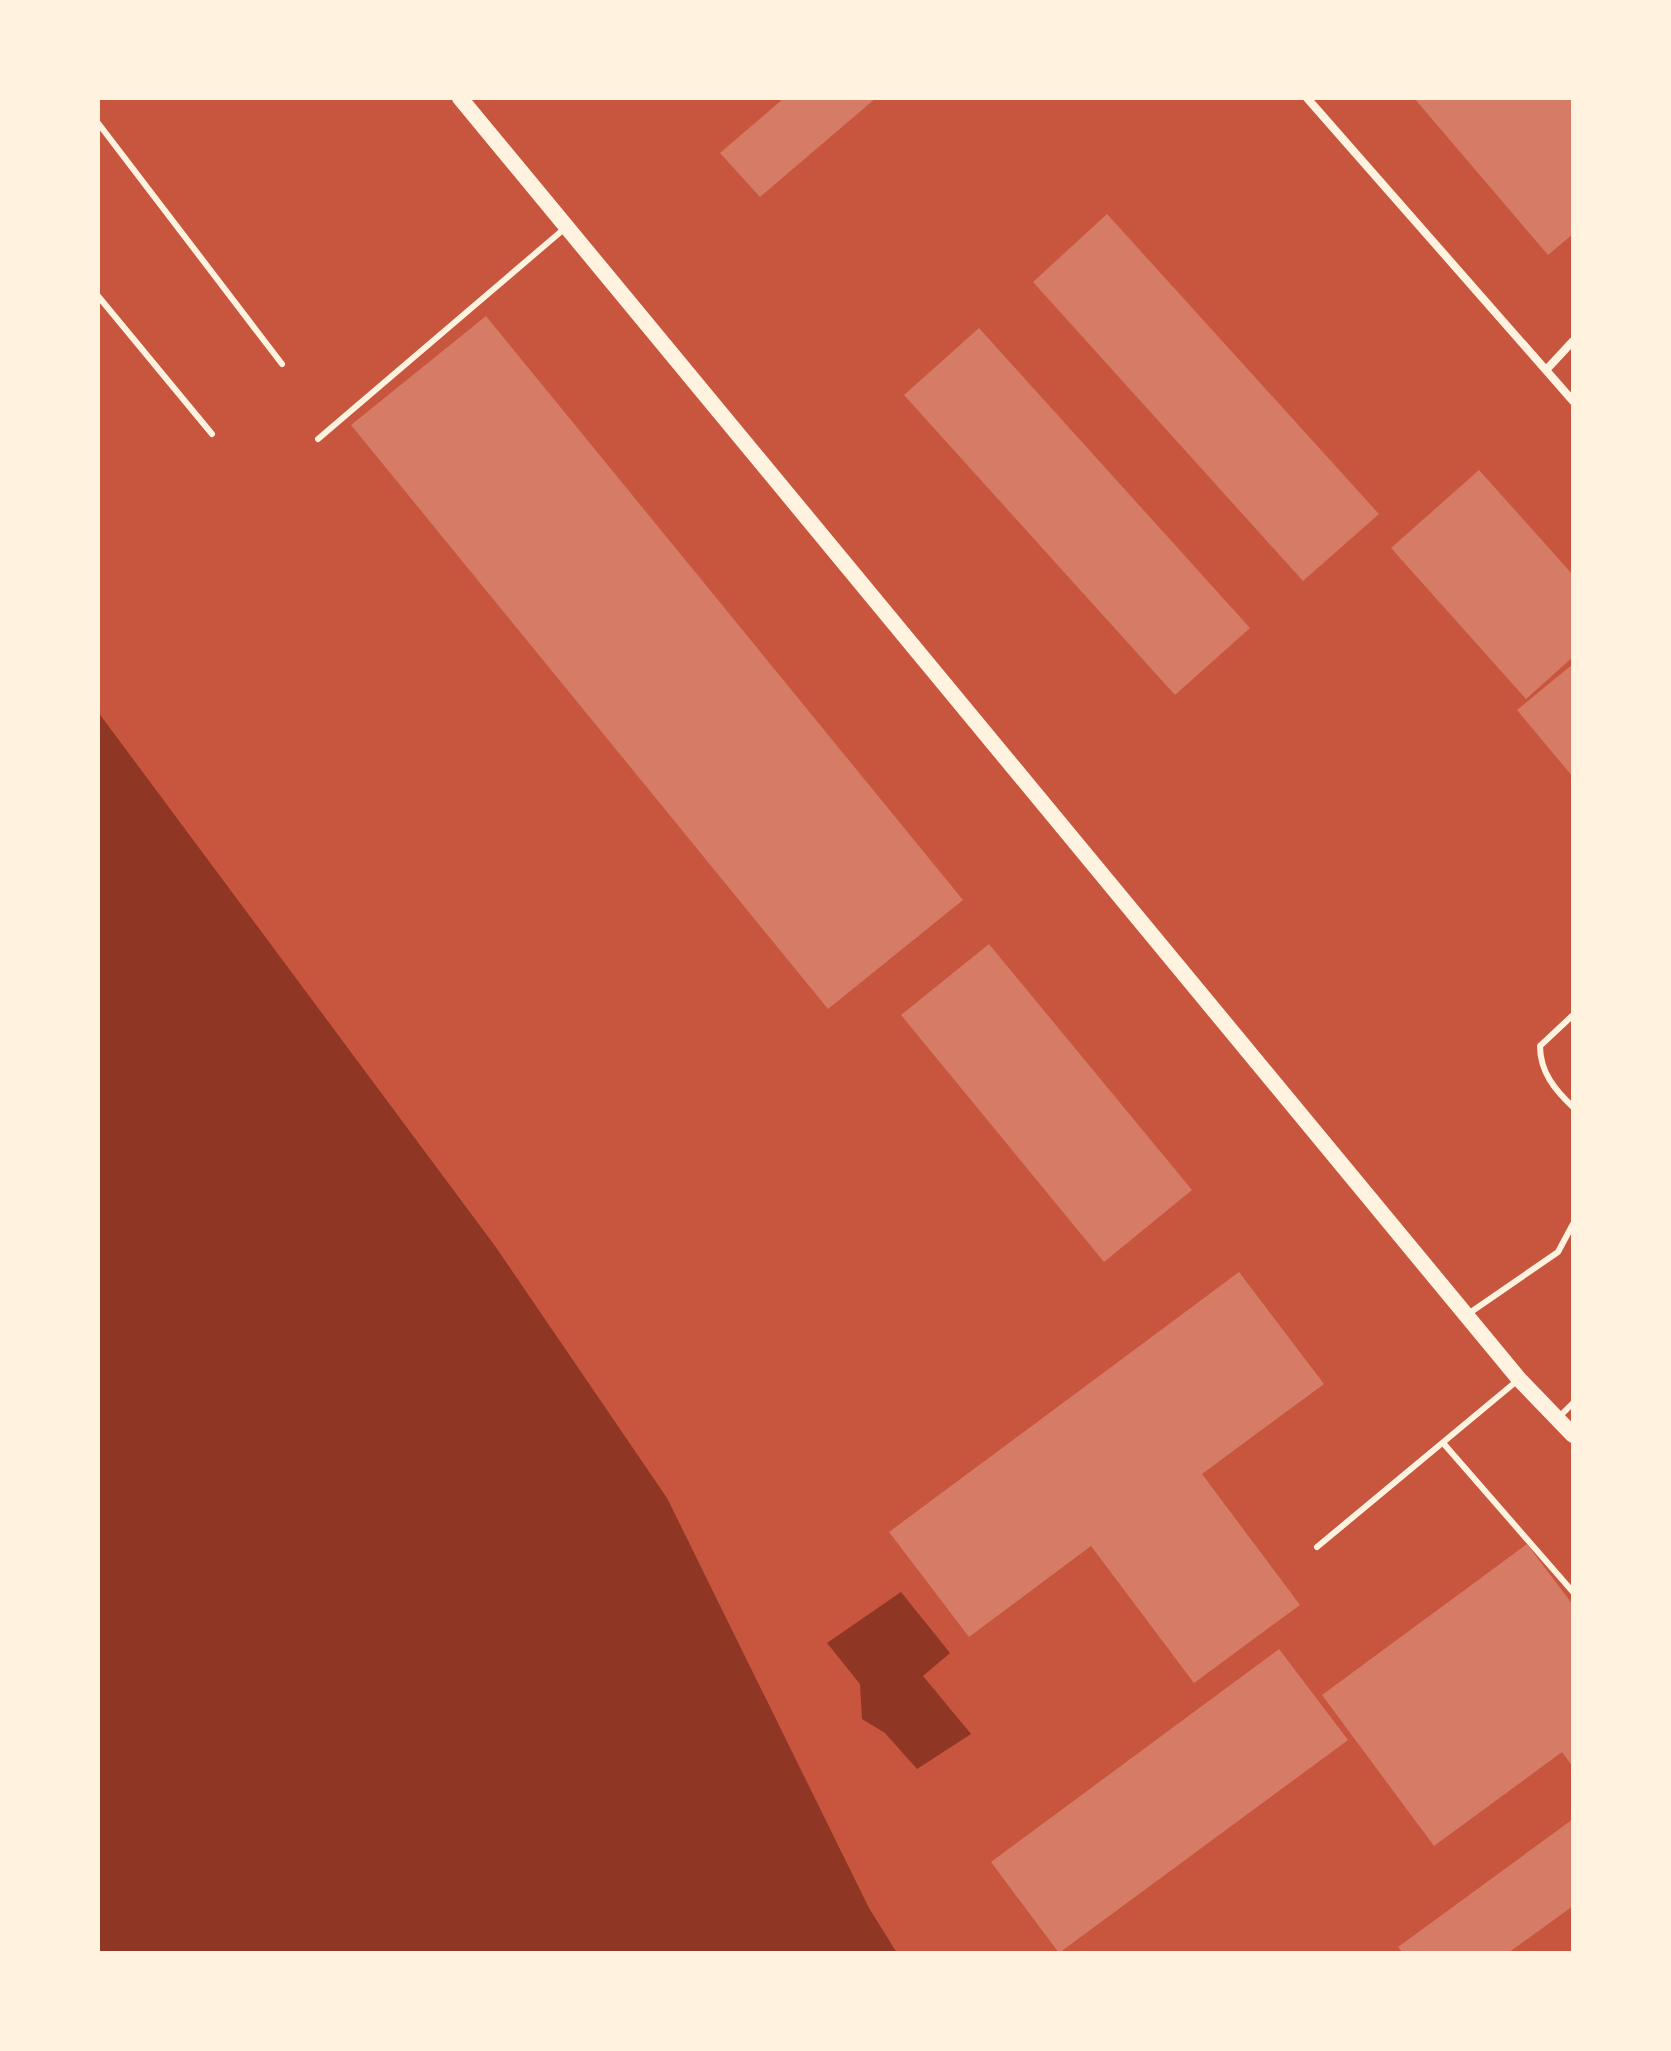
<svg xmlns="http://www.w3.org/2000/svg" width="1671" height="2051" font-family="Literata,serif">
	<style>
		.water { fill: #8f3625 }
		.building { fill: #d67c66 }
		.lines { fill: none; stroke-linecap: round; stroke-linejoin: round }
		.service { stroke: #fff3e0; stroke-width: 6 }
		.minor { stroke: #fff3e0; stroke-width: 8 }
		.secondary { stroke: #fff3e0; stroke-width: 16 }
	</style>
	<rect width="100%" height="100%" fill="#c8553d"/>
	<g class="water">
		<polygon points="98,712 495,1246 667,1498 869,1908 897,1953 98,1953"/>
		<polygon points="901,1592 950,1653 923,1676 971,1734 917,1769 885,1733 862,1719 860,1684 827,1643"/>
	</g>
	<g class="building">
		<polygon points="784,98 876,98 760,197 720,153"/>
		<polygon points="1414,98 1573,98 1573,234 1548,255"/>
		<polygon points="1107,214 1379,514 1303,581 1033,282"/>
		<polygon points="486,316 963,900 828,1009 351,425"/>
		<polygon points="979,328 1250,628 1175,695 904,395"/>
		<polygon points="1479,470 1573,575 1573,657 1526,699 1391,548"/>
		<polygon points="1573,664 1573,777 1517,710"/>
		<polygon points="989,944 1192,1190 1104,1262 901,1015"/>
		<polygon points="1239,1272 1324,1384 1202,1474 1300,1605 1194,1683 1091,1546 969,1637 889,1532"/>
		<polygon points="1527,1544 1573,1605 1573,1767 1562,1752 1434,1846 1322,1695"/>
		<polygon points="1279,1649 1348,1740 1059,1953 991,1862"/>
		<polygon points="1573,1819 1573,1906 1508,1953 1403,1953 1398,1947"/>
	</g>
	<g class="lines">
		<g class="service">
			<polyline points="98,123 282,364"/>
			<polyline points="98,296 212,434"/>
			<polyline points="318,439 564,229"/>
			<path d="M1573,1015L1540,1046C1540,1072 1555,1090 1573,1107"/>
			<polyline points="1468,1314 1558,1252 1573,1224"/>
			<polyline points="1559,1417 1573,1403"/>
			<polyline points="1444,1444 1573,1592"/>
			<polyline points="1317,1547 1518,1380"/>
		</g>
		<g class="minor">
			<polyline points="1307,98 1573,401"/>
			<polyline points="1547,369 1573,341"/>
		</g>
		<polyline class="secondary" points="460,98 1519,1379 1573,1435"/>
	</g>
	<rect width="1671" height="2051" fill="none" stroke="#fff3e0" stroke-width="200"/>
</svg>
